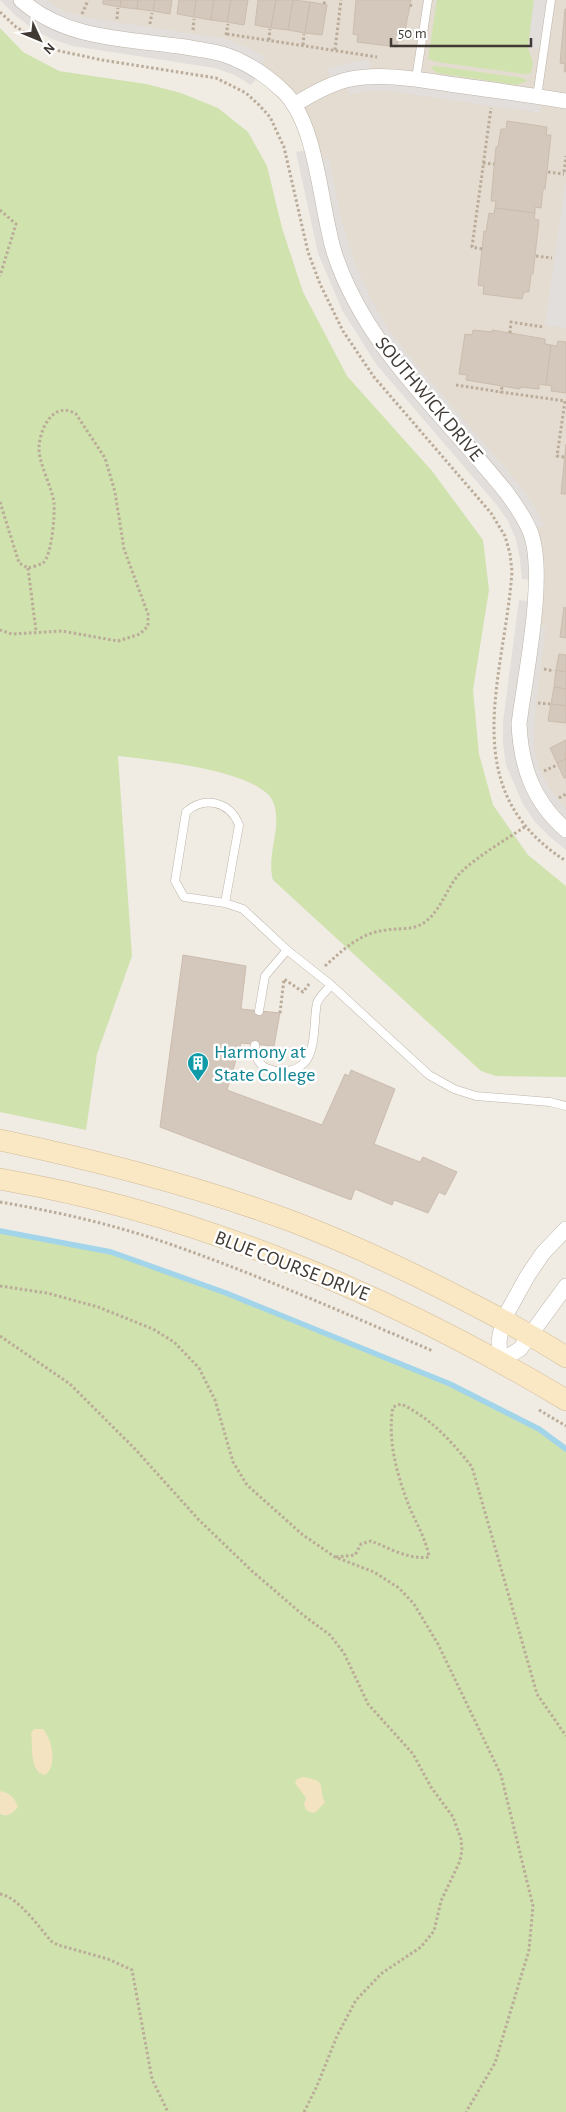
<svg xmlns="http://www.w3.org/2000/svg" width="566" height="2112" font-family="'Alegreya Sans',sans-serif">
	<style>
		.residential { fill: #e4dcd1 }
		.green { fill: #d0e2ae }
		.sand { fill: #f3e3c0 }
		.parking { fill: #e1dedb }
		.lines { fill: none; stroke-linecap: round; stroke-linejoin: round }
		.stream { stroke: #a2d4ea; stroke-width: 5.5 }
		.building { fill: #d4c8bc; stroke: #cbbcad }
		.service-casing { stroke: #bdb4a9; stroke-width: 9 }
		.minor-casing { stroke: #bdb4a9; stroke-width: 16 }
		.secondary-casing { stroke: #d0bb98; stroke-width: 22 }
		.path { stroke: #bbab99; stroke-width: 3; stroke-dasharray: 2.5 2.5; stroke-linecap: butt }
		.service { stroke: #fff; stroke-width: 8 }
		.minor { stroke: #fff; stroke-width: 15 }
		.secondary { stroke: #fae7c3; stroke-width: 21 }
		.labels { text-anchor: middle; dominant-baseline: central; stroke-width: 5; stroke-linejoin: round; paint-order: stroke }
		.street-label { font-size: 20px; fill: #413a34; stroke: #fff }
		.culture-label { font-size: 20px; fill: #0d838f; stroke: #fff; text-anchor: start }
	</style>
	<rect width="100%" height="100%" fill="#f0ebe3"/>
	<polygon class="residential" points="21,0 566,0 566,830 526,774 535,554 382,346 310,143 284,92 196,49"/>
	<g class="green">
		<polygon points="437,0 534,0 528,48 533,63 531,73 524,74 437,62 428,59"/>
		<path d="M0,28L23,52L59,71L146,84L181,93L218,108L248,132L267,166L282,228L303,292L347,376L432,471L483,540L489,590L473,690L479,754L493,805L528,855L566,886V1077L496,1076L481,1071L273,880C266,855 282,829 274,804C264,770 150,760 118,756L132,956L97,1054L86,1130L0,1112Z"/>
		<polygon points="436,66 523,78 527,81 516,85 437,73 430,67"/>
		<polygon points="0,1231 111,1252 226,1293 450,1384 539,1429 566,1449 566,2112 0,2112"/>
	</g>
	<g class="sand">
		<path d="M34,1729H43C52,1739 58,1766 45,1775C29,1773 33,1745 31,1733Z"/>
		<path d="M303,1777C329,1781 317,1785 325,1802L316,1812L312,1813L306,1810L304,1804L306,1798L295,1783L297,1779Z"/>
		<path d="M0,1791C10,1793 15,1798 18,1807C12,1813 8,1818 0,1814Z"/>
	</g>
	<g class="parking">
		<polygon points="0,0 46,0 64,11 83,17 226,39 246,47 266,57 257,71 261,73 251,85 235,75 215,68 73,46 52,39 33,29 16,16"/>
		<polygon points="534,0 551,0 544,50 528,48"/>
		<polygon points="369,60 371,76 543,97 540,113 389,91 369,91 349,95 346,80 334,84 327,69 348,63"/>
		<polygon points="311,149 314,161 329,158 341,218 353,258 369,295 389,331 415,363 522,488 534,506 544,525 530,532 536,580 522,579 520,559 516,539 508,521 496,504 376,364 342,310 318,253 296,152"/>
		<polygon points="566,179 566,328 545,325"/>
		<polygon points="519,600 534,602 532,625 546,627 535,709 534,750 540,770 549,788 566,810 566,850 550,837 535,822 523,804 506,765 503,743 503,722"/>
	</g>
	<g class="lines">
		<polyline class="stream" points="0,1231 111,1252 226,1293 450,1384 539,1429 566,1449"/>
	</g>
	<g class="building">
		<polygon points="103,0 121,0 120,7 103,4"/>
		<polygon points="121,0 138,0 137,9 120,7"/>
		<polygon points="138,0 155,0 153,11 137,9"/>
		<polygon points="155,0 172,0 170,14 153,11"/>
		<polygon points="179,0 196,0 194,17 177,14"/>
		<polygon points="196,0 214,0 211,20 194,17"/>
		<polygon points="214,0 231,0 227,22 211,20"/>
		<polygon points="231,0 248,0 244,25 227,22"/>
		<polygon points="258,0 276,0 271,28 255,25"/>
		<polygon points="276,0 293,0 288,30 271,28"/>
		<polygon points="293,0 310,2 305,33 288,30"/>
		<polygon points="356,0 411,0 403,41 398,40 397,47 357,42 358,35 353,34"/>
		<polygon points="310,2 327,5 322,35 305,33"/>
		<polygon points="565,9 566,9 566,72 564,71 565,64 560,63"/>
		<polygon points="507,121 547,127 546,135 551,135 545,189 543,189 541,208 535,207 535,213 495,208 496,201 491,201 496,147 498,147 501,129 506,129"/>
		<polygon points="495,208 535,213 534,219 539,220 533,274 531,274 529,292 524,292 522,299 483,294 484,286 478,285 484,231 486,232 489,213 494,214"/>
		<polygon points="473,330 492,332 492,330 545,339 545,344 551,345 546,385 539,384 539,389 520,387 520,389 466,380 467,375 459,374 465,334 472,335"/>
		<polygon points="558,341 566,342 566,393 551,391 552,386 546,385 551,345 557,346"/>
		<polygon points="566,444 566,494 561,494"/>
		<polygon points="564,607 566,608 566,638 560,637"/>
		<polygon points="559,654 566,655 566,672 556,670"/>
		<polygon points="556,670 566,672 566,689 554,687"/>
		<polygon points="554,687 566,689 566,706 551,704"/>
		<polygon points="551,704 566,706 566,723 548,721"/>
		<polygon points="566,740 566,759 557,763 550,748"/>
		<polygon points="566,759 566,778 564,778 557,763"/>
		<polygon points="183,955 246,966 241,1009 280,1013 274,1046 241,1043 227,1090 322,1125 345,1074 349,1076 351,1070 395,1089 374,1144 420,1162 423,1157 457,1172 445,1195 439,1192 428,1213 394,1200 392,1205 355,1189 351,1200 160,1127"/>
	</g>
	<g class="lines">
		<g class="service-casing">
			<g id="service">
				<polyline points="416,79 428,0"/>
				<polyline points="537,97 551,0"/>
				<path d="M225,903L239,825C230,802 205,795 186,812L175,881L184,897L225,903L243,909L287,950L331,985L429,1075L454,1089L476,1096L550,1102L566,1106"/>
				<polyline points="259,1011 265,976 287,950"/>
				<path d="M255,1045C256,1053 256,1063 266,1068C273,1071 280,1072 288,1071C320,1066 312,1027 317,1003C319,997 327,990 331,985"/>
			</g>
		</g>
		<g class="minor-casing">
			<g id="minor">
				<path d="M21,0C65,40 129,39 185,47C203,50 223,52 240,61C255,68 270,79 283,91C318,124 320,209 335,255C367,350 445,415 506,492C515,504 524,517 530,531C547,573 525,676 519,724C521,767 533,801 566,830"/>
				<path d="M294,105C310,95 327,85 346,80C382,72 420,80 456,85C493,90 529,95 566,101"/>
				<polyline points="566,1229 543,1253 528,1275 503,1320 499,1341 500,1361 520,1349 566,1286"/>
			</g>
		</g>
		<g class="secondary-casing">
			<g id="secondary">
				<path d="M0,1140C99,1161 197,1186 291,1221C354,1245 415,1274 474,1305C505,1321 536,1338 566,1357"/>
				<path d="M0,1179C199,1213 394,1297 566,1400"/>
			</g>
		</g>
		<g class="path">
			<polyline points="324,4 325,0"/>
			<polyline points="410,5 412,6"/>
			<path d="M0,12L16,27L55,50L102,60L216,78L246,93L259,105L270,117L284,147L308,252L320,284L343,331L374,377L491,513L505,536L510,554L512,571C505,677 453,789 566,861"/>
			<polyline points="82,14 88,0"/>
			<polyline points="117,19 118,8"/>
			<polyline points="150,24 152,13"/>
			<polyline points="193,30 194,19"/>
			<polyline points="227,34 377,57"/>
			<polyline points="226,35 228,24"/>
			<polyline points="269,40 270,29"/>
			<polyline points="303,45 304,34"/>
			<polyline points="335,50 341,0"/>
			<polyline points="483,163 494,164"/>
			<polyline points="548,172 564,174"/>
			<polyline points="564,172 566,156"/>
			<polyline points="0,210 16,224 0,276"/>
			<polyline points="482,249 472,247 491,108"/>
			<polyline points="536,256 552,258"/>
			<polyline points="510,333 511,322 543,327"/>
			<polyline points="456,385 501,392"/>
			<polyline points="502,387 501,392 565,401"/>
			<polyline points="564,457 557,456 565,401"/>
			<path d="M0,502L19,563L28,568C32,567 39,565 43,563C52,555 55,515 54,503C52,487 38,462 39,447C40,428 54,400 76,414L105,458L115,492L124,549L148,614V626L140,634L118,641L62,631L12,634L0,630"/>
			<polyline points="28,568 36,631"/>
			<polyline points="544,669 554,671"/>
			<polyline points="538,703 550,704"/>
			<polyline points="544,771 557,765"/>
			<polyline points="559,798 566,794"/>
			<path d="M325,966C344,949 360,933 386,930C398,928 410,930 420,925C440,915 446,888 460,873C479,855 504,841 526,826"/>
			<polyline points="280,1013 284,979 303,992 309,984"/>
			<path d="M0,1202C53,1211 107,1223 158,1240C252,1272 342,1312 433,1351"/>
			<polyline points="0,1286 47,1293 98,1307 153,1329 174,1342 199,1368 215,1400 233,1462 247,1485 303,1535 335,1557 374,1572 399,1588 414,1604 438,1644 501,1775 533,1906 529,1950 495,2063 466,2112"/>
			<polyline points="0,1336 70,1384 136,1450 199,1520 252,1571 303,1615 330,1635 344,1653 368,1704 413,1754 431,1787 453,1817 461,1839 462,1850 460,1861 441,1901 434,1931 421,1947 382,1973 356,2000 337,2036 317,2086 304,2112"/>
			<polyline points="539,1410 566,1426"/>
			<path d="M336,1557L355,1555L361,1544L371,1541C389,1548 409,1560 429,1557C426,1539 416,1523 409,1506C397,1475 387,1439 393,1407L401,1404C431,1418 452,1442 472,1467L537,1694L566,1736"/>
			<path d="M0,1894C18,1897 39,1927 51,1941L58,1945L108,1959L132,1970L152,2079L168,2112"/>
		</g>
		<use href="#service" class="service"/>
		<use href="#minor" class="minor"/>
		<use href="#secondary" class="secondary"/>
	</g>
	<defs>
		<g id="building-pin" transform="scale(1.125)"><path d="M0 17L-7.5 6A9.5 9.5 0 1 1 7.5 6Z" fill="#0f9aa8" stroke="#fff"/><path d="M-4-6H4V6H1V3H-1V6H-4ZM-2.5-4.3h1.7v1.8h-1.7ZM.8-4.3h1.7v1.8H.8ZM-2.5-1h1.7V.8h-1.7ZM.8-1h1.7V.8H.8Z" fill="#fff"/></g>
	</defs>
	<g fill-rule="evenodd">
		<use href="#building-pin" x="198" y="1063"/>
	</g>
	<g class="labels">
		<g class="street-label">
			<text transform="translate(429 399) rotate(50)">SOUTHWICK DRIVE</text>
			<text transform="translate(292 1266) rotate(21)">BLUE COURSE DRIVE</text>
		</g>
		<g class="culture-label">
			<text x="214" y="1052">Harmony at<tspan x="214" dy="23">State College</tspan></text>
		</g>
	</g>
	<g transform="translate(40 40) rotate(134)" stroke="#ffffff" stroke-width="4" paint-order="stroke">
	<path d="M0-4L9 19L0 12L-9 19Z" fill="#413a34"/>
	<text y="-8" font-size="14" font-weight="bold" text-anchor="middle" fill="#413a34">N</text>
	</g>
	<path d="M391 38v8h140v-8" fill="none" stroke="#413a34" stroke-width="2.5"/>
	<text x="398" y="38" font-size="15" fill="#413a34" stroke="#ffffff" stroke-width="4" paint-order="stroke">50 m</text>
</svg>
